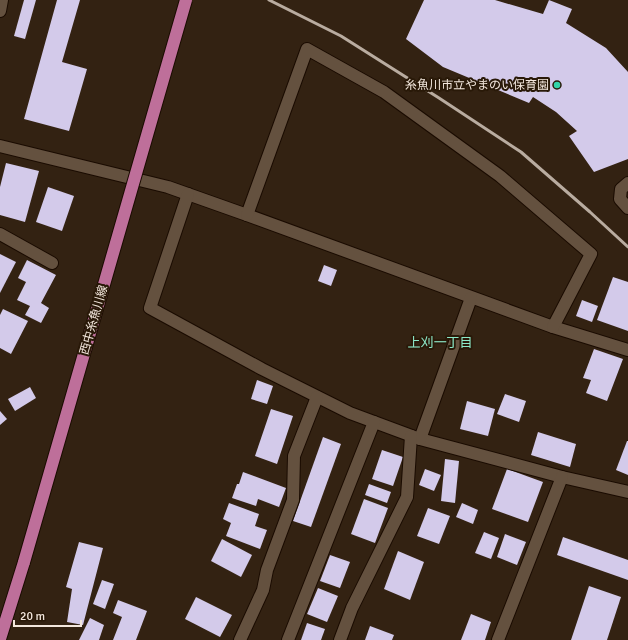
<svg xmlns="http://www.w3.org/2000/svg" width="628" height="640" font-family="Signika,'Noto Sans JP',sans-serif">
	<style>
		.building { fill: #d3caea }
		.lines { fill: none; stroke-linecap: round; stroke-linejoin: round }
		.minor-casing { stroke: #1a0b00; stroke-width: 14 }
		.major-casing { stroke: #1a0b00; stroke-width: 14 }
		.minor { stroke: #64513f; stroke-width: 12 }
		.major { stroke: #be6f9a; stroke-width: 12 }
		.rail { stroke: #b9aca0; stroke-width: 3 }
		.major-bridge-casing { stroke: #1a0b00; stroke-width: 14; stroke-linecap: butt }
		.major-bridge { stroke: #be6f9a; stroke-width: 12 }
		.poi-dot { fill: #32d4a9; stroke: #291908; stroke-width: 1.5 }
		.labels { text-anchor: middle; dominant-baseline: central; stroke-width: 4; stroke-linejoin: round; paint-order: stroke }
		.poi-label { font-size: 12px; fill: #f3e7dd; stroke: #291908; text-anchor: end }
		.street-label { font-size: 12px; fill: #f3e7dd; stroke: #291908 }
		.neighbourhood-label { font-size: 13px; fill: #8de9c9; stroke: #291908 }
	</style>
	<rect width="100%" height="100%" fill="#332212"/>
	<g class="building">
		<polygon points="24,0 36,0 25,39 14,36"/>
		<polygon points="57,0 80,0 62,62 87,69 69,131 24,119"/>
		<polygon points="424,0 495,0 543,14 549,0 572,9 566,23 606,48 628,72 628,159 594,172 569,136 577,131 556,112 533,97 529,103 443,67 406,39"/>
		<polygon points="6,163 39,171 25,222 0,215 0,187"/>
		<polygon points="48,187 74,196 62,231 36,222"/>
		<polygon points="0,254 16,262 0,293"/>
		<polygon points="27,260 56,275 41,303 49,308 41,323 25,315 30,306 17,300 26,282 18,278"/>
		<polygon points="324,265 337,270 331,286 318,281"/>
		<polygon points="613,277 628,282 628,331 597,320"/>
		<polygon points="582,300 598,306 592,322 576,316"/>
		<polygon points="3,309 28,321 11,354 0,348 0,315"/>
		<polygon points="594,349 623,359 607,401 586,393 591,380 583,378"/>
		<polygon points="257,380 273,386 267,404 251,399"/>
		<polygon points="30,387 36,398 15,411 8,399"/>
		<polygon points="505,394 526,401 519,422 497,414"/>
		<polygon points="467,401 495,409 488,436 460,429"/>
		<polygon points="271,409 293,416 277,464 255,456"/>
		<polygon points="0,411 7,419 0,425"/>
		<polygon points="538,432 576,444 570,467 531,455"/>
		<polygon points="323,437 341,444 311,527 293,521"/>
		<polygon points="627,441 628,441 628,475 616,470"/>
		<polygon points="382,450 403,457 393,486 372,479"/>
		<polygon points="445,459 459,461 455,503 441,501"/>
		<polygon points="425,469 441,475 434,491 419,485"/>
		<polygon points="507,469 543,482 528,522 492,509"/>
		<polygon points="243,472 286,488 279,507 258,499 256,506 232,498 237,484 239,484"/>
		<polygon points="369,484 391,492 387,503 365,495"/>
		<polygon points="364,499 388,508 375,543 351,534"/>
		<polygon points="229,503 259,514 255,526 267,530 260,549 226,536 231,523 223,519"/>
		<polygon points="462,503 478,510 473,524 456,517"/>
		<polygon points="428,508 450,516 439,544 417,536"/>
		<polygon points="484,532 499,538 491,559 475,553"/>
		<polygon points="505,534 526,542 517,565 497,557"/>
		<polygon points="563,537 628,560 628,580 557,555"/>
		<polygon points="222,539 252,555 241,577 211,561"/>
		<polygon points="79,542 103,548 83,625 67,622 72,589 66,587"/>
		<polygon points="398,551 424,562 410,600 384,589"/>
		<polygon points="330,555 350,562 340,588 320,581"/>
		<polygon points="102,580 114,584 105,609 93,604"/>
		<polygon points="589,586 621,597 607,640 571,640"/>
		<polygon points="318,588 338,596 327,622 307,614"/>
		<polygon points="196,597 232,615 220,637 185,619"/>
		<polygon points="118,600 147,611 136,640 113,640 122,617 113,613"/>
		<polygon points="471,614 491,622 485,640 461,640"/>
		<polygon points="90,618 104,625 99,640 79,640"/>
		<polygon points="307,623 325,629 321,640 301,640"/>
		<polygon points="370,626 394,635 392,640 365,640"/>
	</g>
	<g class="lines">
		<g class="minor-casing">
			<g id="minor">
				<polyline points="0,11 2,0"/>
				<polyline points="0,146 168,187 247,215 553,327 628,350"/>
				<polyline points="628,183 621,189 620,199 628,208"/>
				<polyline points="188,194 150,308 262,369 350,413 420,439 562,477 628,492"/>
				<polyline points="247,215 307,49 384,92 500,176 591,254 553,327"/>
				<polyline points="0,234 52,263"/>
				<polyline points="420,439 471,298"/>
				<polyline points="240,640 263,590 267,570 293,500 294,456 317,397"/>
				<polyline points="288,640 374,422"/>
				<polyline points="340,640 352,608 407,497 411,436"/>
				<polyline points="498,640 562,477"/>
			</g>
		</g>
		<g class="major-casing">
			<polyline id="major" points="0,639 24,562"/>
		</g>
		<use href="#minor" class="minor"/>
		<use href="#major" class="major"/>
		<polyline class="rail" points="269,0 341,36 439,98 521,152 590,212 628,247"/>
		<g class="major-bridge-casing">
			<polyline id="major-bridge" points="24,562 186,0"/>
		</g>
		<use href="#major-bridge" class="major-bridge"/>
	</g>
	<circle class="poi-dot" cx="557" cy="85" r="4"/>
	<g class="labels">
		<g class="poi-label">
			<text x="549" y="85">糸魚川市立やまのい保育園</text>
		</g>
		<g class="street-label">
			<text transform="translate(94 320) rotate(-74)">西中糸魚川線</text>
		</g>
		<g class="neighbourhood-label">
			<text x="440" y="343">上刈一丁目</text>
		</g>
	</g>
	<path d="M14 620v6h67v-6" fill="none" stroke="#f3e7dd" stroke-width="2"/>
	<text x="20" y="620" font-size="12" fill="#f3e7dd" stroke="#291908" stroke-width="3" paint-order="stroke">20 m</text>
</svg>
